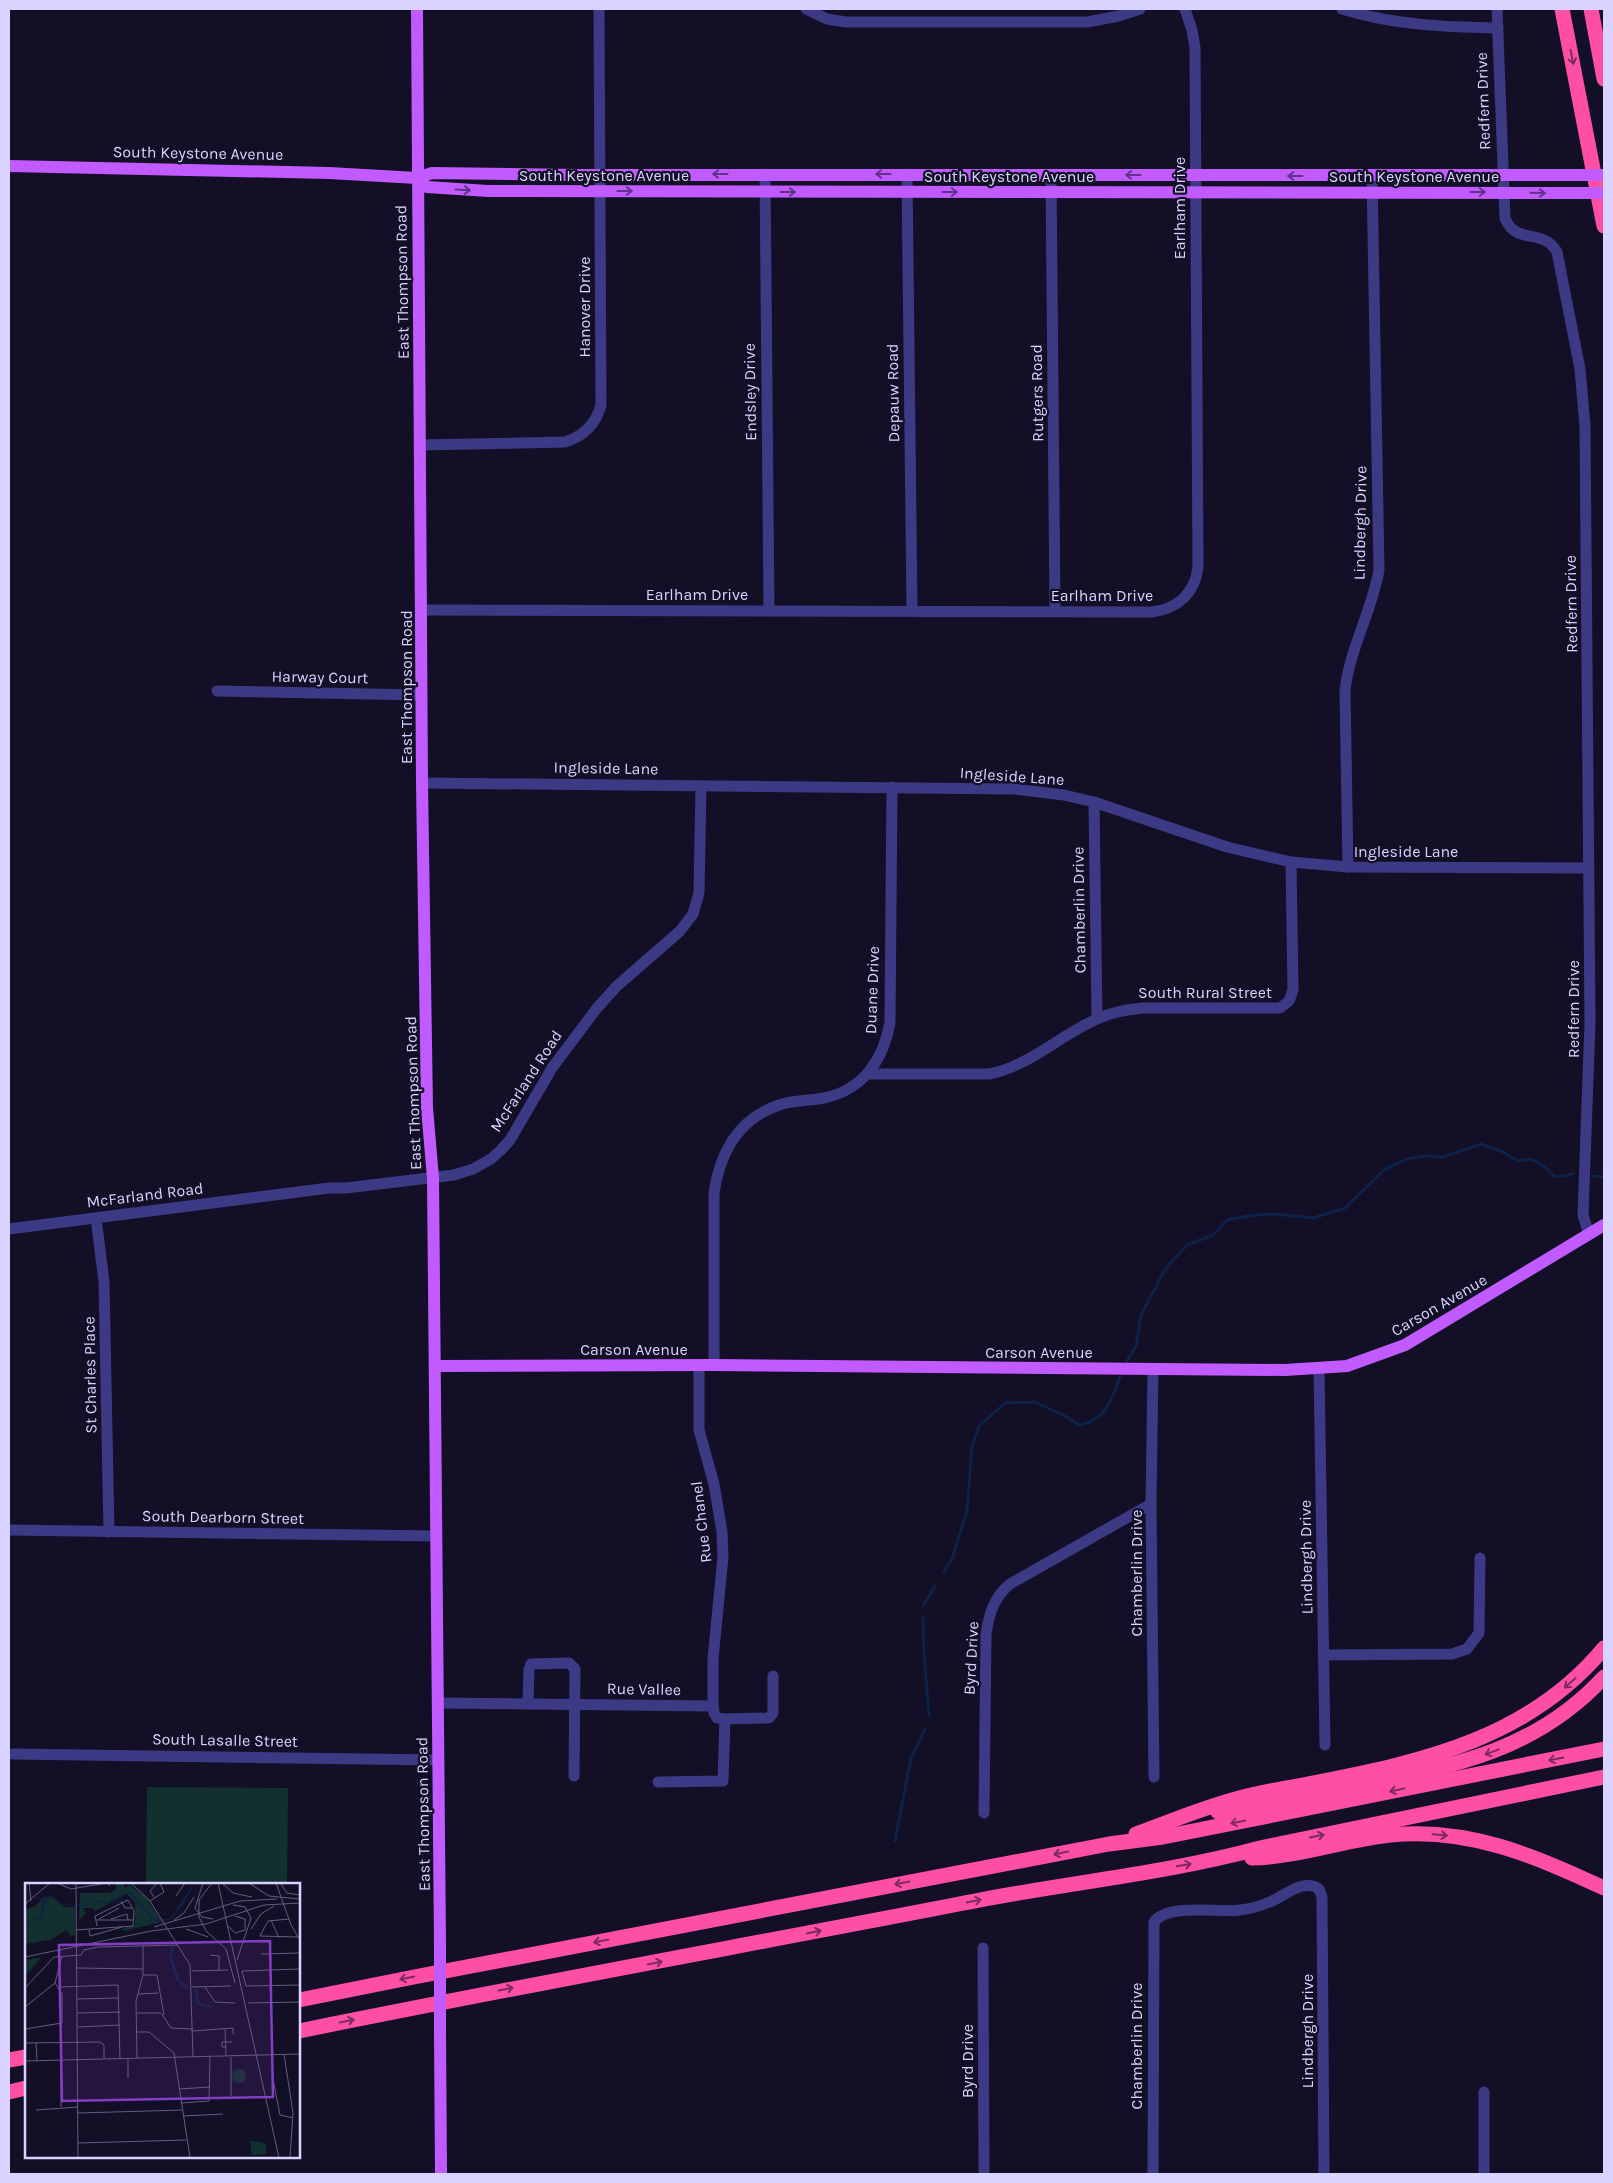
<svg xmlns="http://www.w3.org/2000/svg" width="1613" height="2183" font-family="Karla,sans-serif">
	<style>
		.green { fill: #12302f }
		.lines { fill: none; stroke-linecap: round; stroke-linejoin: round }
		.stream { stroke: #0c2248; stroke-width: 3 }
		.minor { stroke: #3d3a85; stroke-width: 11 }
		.major { stroke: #c25bff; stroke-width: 12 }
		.highway { stroke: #ff4fa3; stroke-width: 15 }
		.major-bridge { stroke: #c25bff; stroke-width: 12 }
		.oneway { stroke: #7d2c5e }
		.oneway2 { stroke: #623188 }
		.labels { text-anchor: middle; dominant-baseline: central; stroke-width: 4.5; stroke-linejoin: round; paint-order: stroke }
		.street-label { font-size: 16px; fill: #d9d4ff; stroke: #130f26 }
		.inset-river { fill: none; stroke: #0c2248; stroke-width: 2.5 }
		.inset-road { fill: none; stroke: #625e7d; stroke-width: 1 }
		.view { fill: #843dc5; fill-opacity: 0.15; stroke: #843dc5; stroke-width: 2.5 }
		.inset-edge { fill: none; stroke: #d9d4ff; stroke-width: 2.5 }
	</style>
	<rect width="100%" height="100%" fill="#130f26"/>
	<polygon class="green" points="147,1787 288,1788 287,1884 146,1884"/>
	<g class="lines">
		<g class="stream">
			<polyline points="1593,1176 1604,1177"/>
			<polyline points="1127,1361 1136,1346 1141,1315 1166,1268 1187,1245 1213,1235 1227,1220 1254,1215 1275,1214 1313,1218 1345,1208 1384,1170 1407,1159 1426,1156 1443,1157 1481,1144 1503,1152 1518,1161 1531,1159 1544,1166 1555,1177 1573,1174"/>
			<path d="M944,1572L952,1559L967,1511L972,1446L979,1426L1005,1403L1035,1402L1065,1416L1079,1425C1107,1420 1111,1400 1120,1377"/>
			<polyline points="923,1606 935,1586"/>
			<polyline points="923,1617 924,1654 929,1716"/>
			<polyline points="895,1841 911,1758 925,1729"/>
		</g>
		<g class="minor">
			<polyline points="806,9 827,19 846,22 1087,22 1119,16 1140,9"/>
			<path d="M1342,9C1393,25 1445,27 1498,28"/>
			<path d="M1497,9L1505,218C1516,246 1543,227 1557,252L1580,369L1585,426L1590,1023L1583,1215L1589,1234"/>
			<polyline points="765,174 769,611"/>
			<polyline points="907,174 912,611"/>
			<polyline points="1051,175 1055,611"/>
			<path d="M420,445L565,442C584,436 596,424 601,405L599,9"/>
			<path d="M421,610L1152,612C1178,609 1195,593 1198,567L1195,48L1192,30L1185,9"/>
			<polyline points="217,691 422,695"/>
			<polyline points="422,783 1014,789 1064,795 1094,802 1227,847 1291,862 1348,867 1589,868"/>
			<polyline points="1094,802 1097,1019"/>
			<path d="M1348,867L1345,690C1350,648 1372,611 1379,570L1372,176"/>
			<path d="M868,1074H989C1030,1066 1060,1035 1097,1019C1112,1012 1126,1010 1142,1008H1280L1289,1001L1293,990L1291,862"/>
			<polyline points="96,1218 104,1282 109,1532"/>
			<polyline points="9,1229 329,1188 346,1188 454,1175 473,1169 491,1159 501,1150 510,1140 552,1068 597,1008 617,986 680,931 693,914 699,893 701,786"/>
			<path d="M714,1365V1193C720,1152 738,1119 779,1105C794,1100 809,1101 824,1098C863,1090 884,1059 890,1022L892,787"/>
			<polyline points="1319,1368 1325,1745"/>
			<polyline points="1153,1369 1151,1504 1154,1777"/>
			<polyline points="9,1530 437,1536"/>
			<polyline points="1323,1655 1452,1654 1467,1649 1479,1633 1480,1558"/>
			<polyline points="438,1703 713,1706"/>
			<polyline points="528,1704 529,1669 531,1664 569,1663 575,1669 574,1776"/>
			<polyline points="725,1719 769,1718 773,1713 773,1676"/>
			<polyline points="12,1754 438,1760"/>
			<polyline points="658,1782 723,1781 725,1719 717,1718 714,1713 713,1706 713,1659 723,1557 722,1532 714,1484 699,1430 699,1366"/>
			<path d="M984,1813L986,1634C989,1614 994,1597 1010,1584L1151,1504"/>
			<polyline points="983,1948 984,2174"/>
			<polyline points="1484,2092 1484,2174"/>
			<path d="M1153,2174L1154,1922C1167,1903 1218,1913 1240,1910C1250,1909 1260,1906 1270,1902C1285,1896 1303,1878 1319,1889L1322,1897L1324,2174"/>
		</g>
		<g class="major">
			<polyline points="417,9 422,783 427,1108 433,1178 440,1943"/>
			<polyline points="9,166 329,173 417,178 432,173 579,175 1562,175"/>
			<polyline points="417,178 427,187 488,191 1565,193"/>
			<polyline points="436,1366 714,1365 1285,1370 1347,1366 1405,1345 1604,1225"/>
			<polyline points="440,2033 441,2174"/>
		</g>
		<g class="highway">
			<polyline points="1562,9 1604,226"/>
			<polyline points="1591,9 1604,79"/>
			<path d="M1218,1812C1263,1805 1308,1795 1352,1786C1449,1767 1534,1753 1604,1677"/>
			<path d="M1136,1834C1169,1822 1202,1808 1236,1799C1263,1791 1291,1788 1318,1782C1426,1761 1530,1737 1604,1648"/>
			<path d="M1252,1858C1298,1857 1344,1840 1390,1835C1470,1827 1534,1856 1604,1888"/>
			<polyline points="299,2000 414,1977 1109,1844 1163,1837 1604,1749"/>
			<path d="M299,2031C525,1985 753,1944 980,1900C1073,1882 1168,1873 1260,1848L1604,1777"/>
			<polyline points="9,2060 26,2057"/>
			<polyline points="9,2092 26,2088"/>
		</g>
		<g class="major-bridge">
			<polyline points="1562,175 1604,175"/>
			<polyline points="1565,193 1604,193"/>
			<polyline points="440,1943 440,2033"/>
		</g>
	</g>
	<defs><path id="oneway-shaft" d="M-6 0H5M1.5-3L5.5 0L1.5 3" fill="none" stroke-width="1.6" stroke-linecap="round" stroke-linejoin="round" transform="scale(1.25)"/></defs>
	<g class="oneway">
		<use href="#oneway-shaft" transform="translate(1572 57) rotate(79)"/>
		<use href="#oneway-shaft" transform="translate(1570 1683) rotate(139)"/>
		<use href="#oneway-shaft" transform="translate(1492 1752) rotate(160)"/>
		<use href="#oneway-shaft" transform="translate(1556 1759) rotate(169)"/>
		<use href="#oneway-shaft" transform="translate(1397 1790) rotate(169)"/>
		<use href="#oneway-shaft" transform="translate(1238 1822) rotate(169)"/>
		<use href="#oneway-shaft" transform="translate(1440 1835) rotate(5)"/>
		<use href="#oneway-shaft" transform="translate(1317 1836) rotate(-12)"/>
		<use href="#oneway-shaft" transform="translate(1061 1853) rotate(169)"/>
		<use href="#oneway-shaft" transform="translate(1184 1865) rotate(-10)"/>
		<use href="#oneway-shaft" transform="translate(902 1883) rotate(169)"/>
		<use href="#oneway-shaft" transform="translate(974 1901) rotate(-11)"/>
		<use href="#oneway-shaft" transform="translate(814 1932) rotate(-11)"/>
		<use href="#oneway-shaft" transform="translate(601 1941) rotate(169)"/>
		<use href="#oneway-shaft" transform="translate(655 1963) rotate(-11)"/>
		<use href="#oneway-shaft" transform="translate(407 1978) rotate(168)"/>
		<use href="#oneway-shaft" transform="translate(506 1989) rotate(-12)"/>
		<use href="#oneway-shaft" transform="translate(347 2021) rotate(-12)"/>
	</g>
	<g class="oneway2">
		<use href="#oneway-shaft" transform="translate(720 174) rotate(-180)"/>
		<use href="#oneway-shaft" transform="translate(883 174) rotate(-180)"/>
		<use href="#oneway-shaft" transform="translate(1133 175) rotate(180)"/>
		<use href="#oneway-shaft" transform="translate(1295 176) rotate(-180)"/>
		<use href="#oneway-shaft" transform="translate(463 190) rotate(3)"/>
		<use href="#oneway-shaft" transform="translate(625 191)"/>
		<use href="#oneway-shaft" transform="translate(788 192)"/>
		<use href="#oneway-shaft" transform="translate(950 192)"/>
		<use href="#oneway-shaft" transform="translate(1478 192)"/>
		<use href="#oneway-shaft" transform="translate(1538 193) rotate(1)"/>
	</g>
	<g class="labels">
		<g class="street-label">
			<text transform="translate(1483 101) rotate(-92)">Redfern Drive</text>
			<text transform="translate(198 153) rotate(1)">South Keystone Avenue</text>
			<text x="604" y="175">South Keystone Avenue</text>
			<text x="1009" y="176">South Keystone Avenue</text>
			<text x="1414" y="176">South Keystone Avenue</text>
			<text transform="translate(1179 208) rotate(-90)">Earlham Drive</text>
			<text transform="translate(402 282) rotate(-91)">East Thompson Road</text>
			<text transform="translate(584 307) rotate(-90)">Hanover Drive</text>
			<text transform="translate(750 392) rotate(-91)">Endsley Drive</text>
			<text transform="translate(893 393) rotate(-91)">Depauw Road</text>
			<text transform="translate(1037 393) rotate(-91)">Rutgers Road</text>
			<text transform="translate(1360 523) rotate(-89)">Lindbergh Drive</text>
			<text x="697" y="594">Earlham Drive</text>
			<text x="1102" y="595">Earlham Drive</text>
			<text transform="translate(1571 604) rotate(-91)">Redfern Drive</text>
			<text transform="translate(320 677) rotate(1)">Harway Court</text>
			<text transform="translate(406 687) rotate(-90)">East Thompson Road</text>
			<text transform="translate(606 768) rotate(1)">Ingleside Lane</text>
			<text transform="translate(1012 776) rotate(4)">Ingleside Lane</text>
			<text x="1406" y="851">Ingleside Lane</text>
			<text transform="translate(1079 910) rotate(-91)">Chamberlin Drive</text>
			<text transform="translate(872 990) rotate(-88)">Duane Drive</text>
			<text x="1205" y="992">South Rural Street</text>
			<text transform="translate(1573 1009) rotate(-90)">Redfern Drive</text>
			<text transform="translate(526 1081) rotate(-57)">McFarland Road</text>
			<text transform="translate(413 1093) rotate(-92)">East Thompson Road</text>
			<text transform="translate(145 1195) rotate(-7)">McFarland Road</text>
			<text transform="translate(1439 1305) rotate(-30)">Carson Avenue</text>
			<text x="634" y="1349">Carson Avenue</text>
			<text x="1039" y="1352">Carson Avenue</text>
			<text transform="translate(90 1375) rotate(-91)">St Charles Place</text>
			<text transform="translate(223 1517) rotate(1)">South Dearborn Street</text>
			<text transform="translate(701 1522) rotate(-97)">Rue Chanel</text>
			<text transform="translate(1306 1557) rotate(-91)">Lindbergh Drive</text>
			<text transform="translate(1136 1573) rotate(-90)">Chamberlin Drive</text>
			<text transform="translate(971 1658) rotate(-87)">Byrd Drive</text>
			<text transform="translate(644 1689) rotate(1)">Rue Vallee</text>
			<text transform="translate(225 1740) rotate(1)">South Lasalle Street</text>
			<text transform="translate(423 1814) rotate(-91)">East Thompson Road</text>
			<text transform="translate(1307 2031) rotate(-90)">Lindbergh Drive</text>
			<text transform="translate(1136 2046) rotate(-90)">Chamberlin Drive</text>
			<text transform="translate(967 2061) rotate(-90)">Byrd Drive</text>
		</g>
	</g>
	<g transform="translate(25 1883)">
		<rect width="275" height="275" fill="#130f26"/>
		<path d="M91,0H99V5L105,2L121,14L137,39L98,48V45L110,42V20L102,11L70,28L68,25H58L61,30L54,38L55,10H85L91,6ZM18,14L28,15L38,24H50V52L46,53L41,47L25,57L0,61V27L12,22ZM16,74L9,83L0,92V77ZM207 193a7 7 0 1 1 14 0a7 7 0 1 1-14 0ZM225,258L237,259L241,262V271L227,272Z" fill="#12302f"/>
		<path d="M169,0L166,8L159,20L146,36L144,37L134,39L126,36L105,10L89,17L79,21L67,17L63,23L37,22L34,21L28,14H22L17,32L10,38L0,44L16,31L17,18L20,14L27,12L37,21L62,22L66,16L81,19L104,9H107L128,36H145Z" fill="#0c2248"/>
		<path class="inset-river" d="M148,64L145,73L153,97L163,106M169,107L172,110L173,121L187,124"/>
		<path class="inset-road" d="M4,0L6,18M32,0L46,6L82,0L85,3M51,0L53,275M106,0L125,18L165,82L168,173M178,0L170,25L177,34L188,36M187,0L174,17V34L181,48L201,66L210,100M193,0L254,275M197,0L208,10L227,14M224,0L244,13L275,16M251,0L266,42L275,57M256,1L262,10L275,12M151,13L160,0M129,14L125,8L132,0M96,18L100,25H107M125,18L139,9L135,0M0,21L25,0M208,22L220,24L226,35L212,77M74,36L94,25M86,36L102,31L103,37M264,36L243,38L235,53L273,54M71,37H109M149,37L159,30L169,14M246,37L254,55M203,43L210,50L220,47V36L210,33M129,44L215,18L252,16M161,46L183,54M226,46L236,31L249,23M51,47L108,43L109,28L103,17L70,33L72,43M64,47L65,53L97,44M236,71L275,70M185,72L194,73V87M0,74L126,48L181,41L239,22L275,20M52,85L118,86M275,86L217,88L221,103L275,102M167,88L203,87M118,92H132L139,132M34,104L93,102L95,176M167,104L206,103M180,104L190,119L210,120M0,105L29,74L56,72L59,67L73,64L153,62M113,111L133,110M52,116L94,115M223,120L275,119M0,124L30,100L37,73M52,130L95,129M112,130H136L146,145L168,146M53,144L95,142M0,146L37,140V111L30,100M200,146L201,172M168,148L208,145V151M112,149H124L149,170L165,275M0,160L75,159L79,162V175M11,160L12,178M201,164H197V159H207M259,171L268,230L265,275M206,174V213M112,175L111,118L118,92V63M103,176V195M0,178L275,171M248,196L255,232L268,235M154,206L185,204M156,220L184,218L185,173M36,224V177M11,227L53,224M53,230L158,227M158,233L198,231M53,260L161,257"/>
		<path class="view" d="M245,58L248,214L37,218L34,62Z"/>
		<rect width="275" height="275" class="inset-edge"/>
	</g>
	<rect width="1613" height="2183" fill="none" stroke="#d9d4ff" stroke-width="20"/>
</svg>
